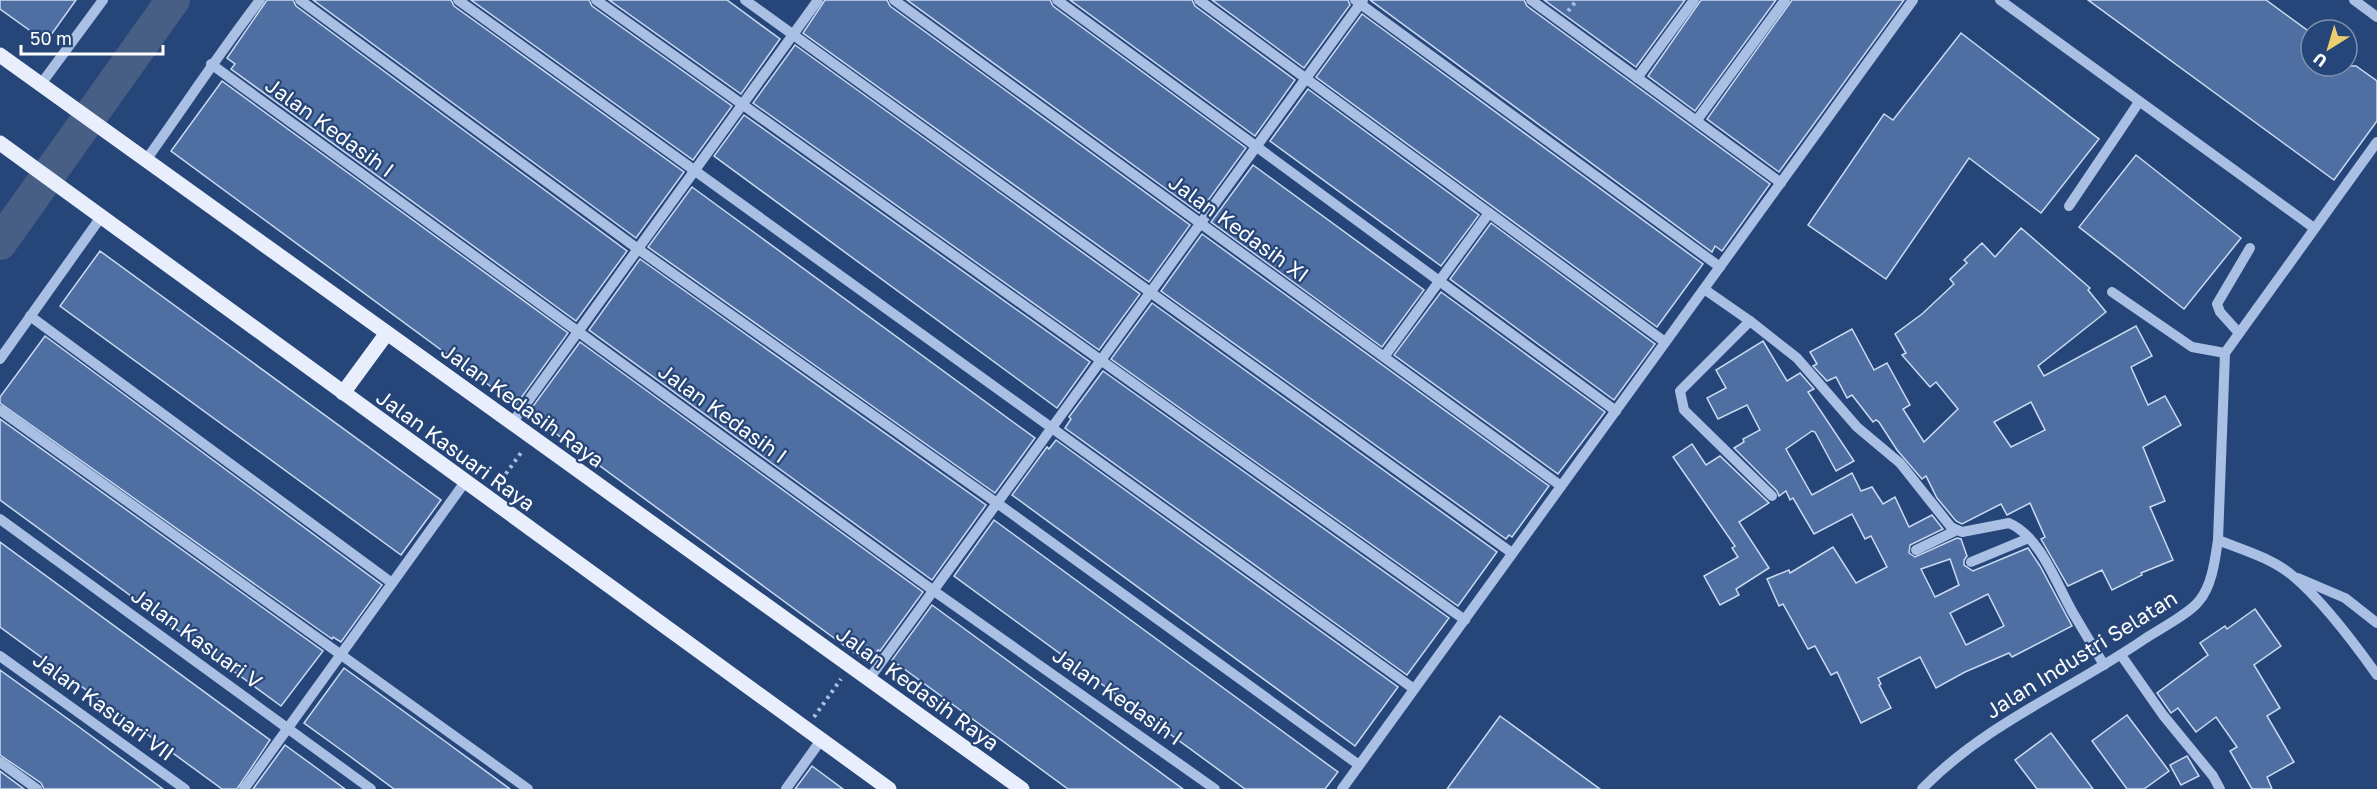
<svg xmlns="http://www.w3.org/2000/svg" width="2377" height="789" font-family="'Golos Text',sans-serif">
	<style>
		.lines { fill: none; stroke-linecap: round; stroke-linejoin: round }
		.river { stroke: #485f85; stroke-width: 34 }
		.building { fill: #4f6fa2; stroke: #cbdaf3; stroke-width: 1.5; fill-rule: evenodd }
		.path { stroke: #a9bfe3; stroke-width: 4; stroke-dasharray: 3 4.5; stroke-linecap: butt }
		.minor { stroke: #a9bfe3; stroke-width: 10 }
		.major { stroke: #e8eefc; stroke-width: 15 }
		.labels { text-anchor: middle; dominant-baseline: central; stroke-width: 4.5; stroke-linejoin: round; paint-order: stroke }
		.street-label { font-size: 21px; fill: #fff; stroke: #264578 }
	</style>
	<rect width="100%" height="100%" fill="#264578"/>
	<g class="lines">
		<polyline class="river" points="0,243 173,0"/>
	</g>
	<g class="building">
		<polygon points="0,0 76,0 46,42 0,9"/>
		<polygon points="267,0 293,0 296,6 627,251 576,321 231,69 235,64 227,58"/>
		<polygon points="313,0 451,0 454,6 684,172 636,238"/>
		<polygon points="471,0 589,0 592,6 732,106 693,160"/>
		<polygon points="609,0 727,0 780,39 741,94"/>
		<polygon points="825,0 887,0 890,6 1190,225 1149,282 803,33"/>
		<polygon points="907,0 1050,0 1053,6 1246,148 1199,213"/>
		<polygon points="1070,0 1192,0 1195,6 1295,80 1255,136"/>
		<polygon points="1212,0 1348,0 1350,5 1304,68"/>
		<polygon points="1370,0 1524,0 1527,6 1770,184 1722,251 1715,246 1712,252"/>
		<polygon points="1544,0 1685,0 1636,67"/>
		<polygon points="1701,0 1776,0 1695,111 1648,76"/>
		<polygon points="1792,0 1904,0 1779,172 1707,119"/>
		<polygon points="2088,0 2266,0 2311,33 2311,66 2356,66 2377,81 2377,121 2334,180"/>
		<polygon points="1362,14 1703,264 1657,327 1316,77"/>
		<polygon points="1961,33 2099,139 2041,213 1969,158 1886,279 1808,225 1884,114 1893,120"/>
		<polygon points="795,45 1140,294 1099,350 753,103"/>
		<polygon points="222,81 568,333 516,405 171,151"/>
		<polygon points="1308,89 1479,215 1441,266 1270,141"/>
		<polygon points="744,115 1090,362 1057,408 714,156"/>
		<polygon points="2136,155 2241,238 2184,309 2079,227"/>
		<polygon points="1253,165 1424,290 1382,347 1211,222"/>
		<polygon points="692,187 1035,438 995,493 648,247"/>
		<polygon points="1491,223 1655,344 1614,400 1450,279"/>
		<path d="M2021,228L2090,288L2088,290L2106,312L2038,366L2044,376L2136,326L2152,356L2131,367L2148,405L2165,396L2181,425L2143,447L2165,501L2150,507L2173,560L2141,573L2142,575L2112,590L2102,570L2068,586L2041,539L2045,537L2030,503L2007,515L2001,504L1962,524L1956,521L1937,498L1926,476L1922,479L1897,450L1879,422L1876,420L1873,422L1852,395L1847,398L1836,377L1827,381L1813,366L1817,364L1810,352L1852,329L1874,370L1887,363L1910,405L1903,409L1924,442L1958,409L1936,382L1930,387L1902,355L1906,353L1895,334L1922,314L1954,284L1950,279L1967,263L1964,260L1982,243L1995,257ZM2031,402L2045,430L2011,447L1994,422Z"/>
		<polygon points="1202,234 1549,486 1512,537 1509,535 1506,539 1161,291"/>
		<polygon points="100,251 441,500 401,555 60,306"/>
		<polygon points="640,259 986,505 932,580 589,330"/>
		<polygon points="1441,292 1605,412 1558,474 1394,355"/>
		<polygon points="1152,303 1497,552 1458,606 1111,359"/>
		<polygon points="45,336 382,585 341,642 333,637 332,639 0,403 0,397"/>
		<path d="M1763,341L1787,381L1800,373L1814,389L1808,392L1854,461L1836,471L1815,432L1812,431L1786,449L1812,495L1852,473L1861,491L1872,487L1883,504L1895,497L1909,527L1932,515L1943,529L1910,545L1909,553L1915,557L1957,538L1961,539L1967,556L1964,560V565L1973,571L2028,548L2040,566L2072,626L2012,657L2009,653L1965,672L1936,688L1920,657L1878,678L1881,684L1879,685L1891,708L1861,723L1837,672L1831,675L1815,646L1808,649L1783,604L1779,606L1767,579L1789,570L1790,573L1833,547L1856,583L1887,567L1871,536L1865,539L1852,514L1814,534L1793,498L1790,500L1786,491L1779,496L1777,491L1734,448L1744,442L1743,439L1760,430L1747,405L1718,419L1707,398L1726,388L1716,370ZM1950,559L1959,585L1935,597L1921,569ZM1988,594L2004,626L1966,645L1950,613Z"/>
		<polygon points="580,342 923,592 880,651 878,650 868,663 528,413"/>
		<polygon points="1103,371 1449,618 1407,675 1065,428 1071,419 1069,417"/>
		<polygon points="0,419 323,651 281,706 0,500"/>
		<polygon points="1056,440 1398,687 1355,746 1012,495 1047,447 1049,449"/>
		<polygon points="1692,444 1706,465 1720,456 1769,503 1739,522 1769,568 1736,589 1739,595 1720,605 1704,576 1738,557 1732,548 1735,546 1673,457"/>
		<polygon points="994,520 1338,772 1325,789 1245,789 954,576"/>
		<polygon points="0,542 270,740 237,789 222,789 0,627"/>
		<polygon points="932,605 1067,704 1183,789 1068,789 993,734 892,660"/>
		<polygon points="2255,609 2281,646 2254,665 2280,708 2267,716 2294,762 2267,777 2272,789 2252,789 2230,751 2237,747 2216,717 2196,732 2178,708 2171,713 2157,693 2208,655 2200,643 2225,626 2227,629"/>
		<polygon points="344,668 446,742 510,789 394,789 344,752 304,723"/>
		<polygon points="0,670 75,724 163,789 44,789 41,783 0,755"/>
		<polygon points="2127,715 2169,771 2144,789 2127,789 2092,741"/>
		<polygon points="1500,716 1600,789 1447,789"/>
		<polygon points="2051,733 2093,789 2037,789 2015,760"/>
		<polygon points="285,745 322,772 345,789 253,789"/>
		<polygon points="2187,756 2199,776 2181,785 2170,765"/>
		<polygon points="812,766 843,789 795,789"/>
		<polygon points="0,771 24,789 0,789"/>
	</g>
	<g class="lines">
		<g class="path">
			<polyline points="1568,11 1577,0"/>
			<polyline points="497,486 523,450"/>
			<polyline points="814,717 841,679"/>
		</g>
		<g class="minor">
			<polyline points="300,0 638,249 997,503 1359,765"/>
			<polyline points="458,0 1414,689"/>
			<polyline points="596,0 1465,620"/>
			<polyline points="745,0 1512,553"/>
			<polyline points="894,0 1561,486"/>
			<polyline points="1057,0 1616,411"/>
			<polyline points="1199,0 1665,342"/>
			<polyline points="1355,0 1720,267"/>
			<polyline points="1531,0 1781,183"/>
			<polyline points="2000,0 2314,228"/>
			<polyline points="2354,0 2377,17"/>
			<polyline points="211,64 934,591 1215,789"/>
			<polyline points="1637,78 1694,0"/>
			<polyline points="41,84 103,0"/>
			<polyline points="1697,120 1785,0"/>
			<path d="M146,160C184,107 220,52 260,0"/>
			<polyline points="2069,206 2139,102"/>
			<path d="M1704,289L1750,321L1797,358L1857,427L1900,463L1951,527L1962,532L2009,523C2040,536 2057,585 2073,613C2083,630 2094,648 2104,665"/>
			<polyline points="2112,292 2192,347 2225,353"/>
			<polyline points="30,316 392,583"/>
			<polyline points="1750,321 1680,391 1684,410 1772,496"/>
			<polyline points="2239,333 2220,312 2217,304 2250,248"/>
			<polyline points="1384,357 1489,213"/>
			<polyline points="0,359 101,217"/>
			<polyline points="0,410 528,789"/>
			<polyline points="512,423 818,0"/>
			<polyline points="0,519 371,789"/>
			<path d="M2218,540C2243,550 2272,558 2293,576C2323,601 2355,644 2377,675"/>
			<polyline points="1916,550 1957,530"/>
			<polyline points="1971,562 2029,538"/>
			<polyline points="2298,578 2345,598 2377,623"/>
			<polyline points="2121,655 2163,715 2213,776 2220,789"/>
			<polyline points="0,656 185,789"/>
			<polyline points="869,679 1363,0"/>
			<polyline points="0,762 37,789"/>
			<polyline points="244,789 465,482"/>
			<polyline points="786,789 821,740"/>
			<polyline points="1342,789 1913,0"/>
			<path d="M1922,789C1985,724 2072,689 2146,638C2160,629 2190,613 2199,601C2212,586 2215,560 2218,540L2225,353L2377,142"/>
		</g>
		<g class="major">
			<polyline points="0,55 1022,789"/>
			<polyline points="0,143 889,789"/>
			<polyline points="343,393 387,333"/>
		</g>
	</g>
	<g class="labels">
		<g class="street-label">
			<text transform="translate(330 127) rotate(36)">Jalan Kedasih I</text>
			<text transform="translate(1239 228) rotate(36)">Jalan Kedasih XI</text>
			<text transform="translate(523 405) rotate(36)">Jalan Kedasih Raya</text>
			<text transform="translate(723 413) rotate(36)">Jalan Kedasih I</text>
			<text transform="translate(456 450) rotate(36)">Jalan Kasuari Raya</text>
			<text transform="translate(197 638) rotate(36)">Jalan Kasuari V</text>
			<text transform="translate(2081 654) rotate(-32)">Jalan Industri Selatan</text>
			<text transform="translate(918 688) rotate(36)">Jalan Kedasih Raya</text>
			<text transform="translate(1118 696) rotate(35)">Jalan Kedasih I</text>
			<text transform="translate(104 706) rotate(36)">Jalan Kasuari VII</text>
		</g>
	</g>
	<g transform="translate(2329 48) rotate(217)"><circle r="28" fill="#264578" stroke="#7d8fae" stroke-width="1.5"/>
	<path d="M0-4.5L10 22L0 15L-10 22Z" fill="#ebcf6f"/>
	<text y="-9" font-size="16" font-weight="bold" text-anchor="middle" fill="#ffffff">U</text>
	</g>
	<path d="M21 45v9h142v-9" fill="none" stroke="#ffffff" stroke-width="3"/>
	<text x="30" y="45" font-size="18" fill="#ffffff" stroke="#264578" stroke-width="4.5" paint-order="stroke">50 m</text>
</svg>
